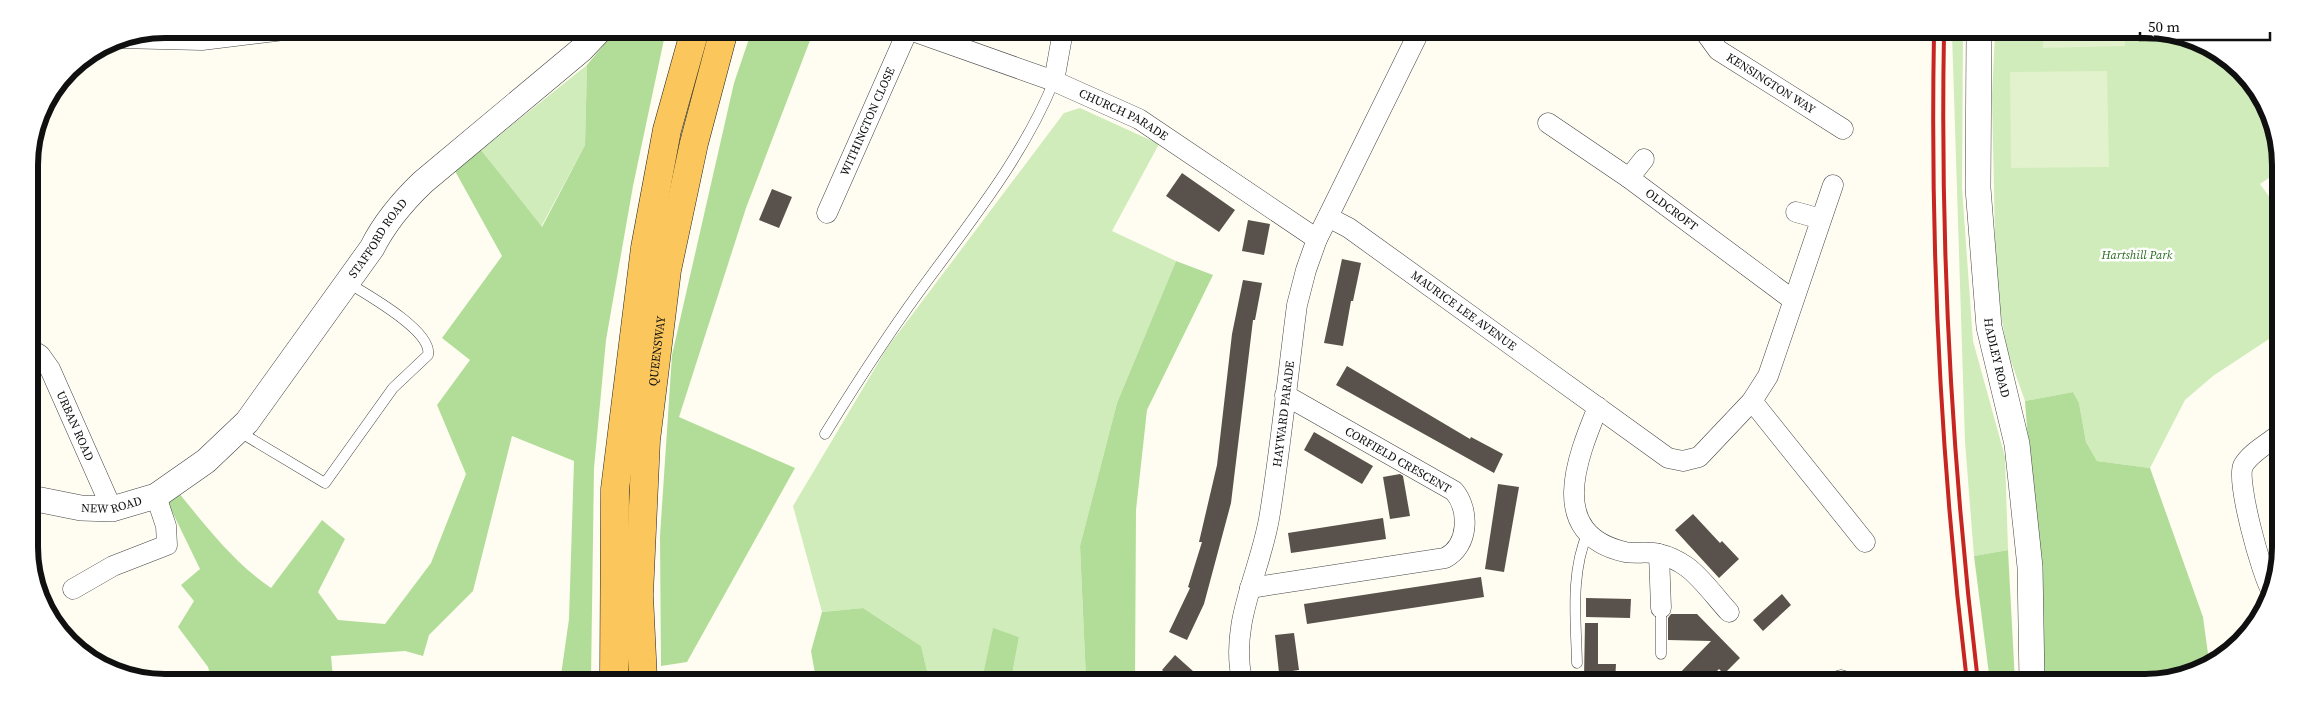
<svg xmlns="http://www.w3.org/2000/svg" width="2310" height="711" font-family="'Source Serif 4',serif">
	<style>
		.green { fill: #d0ecba }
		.forest { fill: #b2dd98 }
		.pitch { fill: #e2f2cc }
		.building { fill: #59514b }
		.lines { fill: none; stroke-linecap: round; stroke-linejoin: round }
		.service-casing { stroke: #434343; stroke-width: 11 }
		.minor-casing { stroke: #434343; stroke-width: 21 }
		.tertiary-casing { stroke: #434343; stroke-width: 26 }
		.trunk-casing { stroke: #212121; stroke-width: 29 }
		.service { stroke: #fff; stroke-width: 10 }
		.minor { stroke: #fff; stroke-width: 20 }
		.tertiary { stroke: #fff; stroke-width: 25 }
		.trunk { stroke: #fbc75d; stroke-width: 28 }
		.rail { stroke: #c62521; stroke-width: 4 }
		.labels { text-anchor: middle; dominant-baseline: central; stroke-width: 5; stroke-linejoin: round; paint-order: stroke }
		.street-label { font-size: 12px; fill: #101010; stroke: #fff }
		.park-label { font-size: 12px; font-style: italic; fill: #276b1c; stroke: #fff }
		.rim { fill: none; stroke: #101010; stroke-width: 6 }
	</style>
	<rect width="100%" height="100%" fill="#fffdf2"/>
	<g class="green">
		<polygon points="1952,33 1963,33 1962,188 1973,341 2005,457 2008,550 1974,556 1965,442"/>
		<polygon points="1995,33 2180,33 2184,41 2189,39 2247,75 2279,138 2279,171 2260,184 2278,209 2278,333 2213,376 2185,400 2150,468 2097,461 2086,442 2079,403 2073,392 2025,401 2007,350 1996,284 1992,96"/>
		<polygon points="587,65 585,145 541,227 481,150"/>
		<polygon points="1080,108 1159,144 1112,231 1176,261 1117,403 1080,546 1086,680 1011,680 1019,637 993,629 982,679 929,679 921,646 863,608 822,612 793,506 887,348 1064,113"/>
	</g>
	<g class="forest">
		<path d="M616,30H666L633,186L606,340L594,468L591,679H548L561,675L569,619L574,461L512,436L473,591L429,635L423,656L405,651L331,656L333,678H211L208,667L178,627L194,601L181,585L200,569L166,499L178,492C206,526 234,563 271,588L322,520L345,539L318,592L338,620L385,624L431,563L466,474L437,405L470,360L442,338L502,256L455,171L481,150L542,227L585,145L587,65Z"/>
		<polygon points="752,30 814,30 746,208 679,417 795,468 687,662 661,666 660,536 672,355 734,83"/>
		<polygon points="1176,261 1213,275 1147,410 1136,510 1135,680 1086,680 1080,546 1117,403"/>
		<polygon points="2073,392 2079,403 2086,442 2097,461 2150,468 2203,617 2209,661 2154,682 2040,682 2041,615 2025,401"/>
		<polygon points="2008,550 2015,682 1990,682 1974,556"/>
		<polygon points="863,608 921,646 929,679 816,679 811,651 822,612"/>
		<polygon points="993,628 1019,637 1011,680 982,679"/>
	</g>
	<g class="pitch">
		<polygon points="2043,33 2125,33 2125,46 2043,48"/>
		<polygon points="2107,71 2109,167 2011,168 2010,72"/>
	</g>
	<g class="building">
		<polygon points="1182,173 1235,210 1219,232 1166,196"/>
		<polygon points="772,189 792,197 779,228 759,220"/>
		<polygon points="1248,220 1270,224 1264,255 1242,251"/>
		<polygon points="1342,259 1361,263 1353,301 1351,301 1343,346 1324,343"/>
		<polygon points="1243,280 1262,283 1255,320 1253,320 1231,503 1204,604 1187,640 1169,632 1190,588 1188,587 1202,542 1199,542 1217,465 1232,334"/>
		<polygon points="1347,366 1470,439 1471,437 1503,454 1494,473 1336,385"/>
		<polygon points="1314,432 1373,466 1362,484 1304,450"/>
		<polygon points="1400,474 1403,476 1410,516 1390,519 1383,477"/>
		<polygon points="1498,484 1519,487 1504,572 1485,569"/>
		<polygon points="1693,514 1720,543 1722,541 1739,559 1719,578 1675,530"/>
		<polygon points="1383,518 1386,539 1291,553 1288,533"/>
		<polygon points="1481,577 1484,597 1307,624 1304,604"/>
		<polygon points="1782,594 1791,605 1763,631 1753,620"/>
		<polygon points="1586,598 1631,599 1630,618 1586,617"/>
		<polygon points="1671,614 1697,614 1740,658 1724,674 1719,669 1707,681 1672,681 1711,641 1668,640 1668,618"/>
		<polygon points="1585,623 1598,623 1598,664 1616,664 1615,681 1584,678"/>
		<polygon points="1294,633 1299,670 1279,673 1275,635"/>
		<polygon points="1175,655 1203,680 1173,680 1162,670"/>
	</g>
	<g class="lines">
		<g class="service-casing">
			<g id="service">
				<path d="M238,431L325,483L393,388L428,355C433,331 366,294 348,283"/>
				<path d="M825,434C859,379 894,325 933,273C978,212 1025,152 1054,81"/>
				<polyline points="1661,654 1661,608"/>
				<path d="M1577,663C1576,620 1570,573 1588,532"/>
			</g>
		</g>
		<g class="minor-casing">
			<g id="minor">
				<path id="s1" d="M910,30L1054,81L1139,119L1317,239"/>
				<path id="s2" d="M1705,32L1718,50L1843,129"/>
				<polyline points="118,38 202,40 292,29"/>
				<polyline points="1054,81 1063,31"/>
				<path id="s3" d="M1548,123L1629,178L1793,300"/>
				<polyline points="1629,178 1644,159"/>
				<polyline points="1796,212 1821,219"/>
				<path id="s4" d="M827,213L908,30"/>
				<path id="s5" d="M1328,217L1349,228L1668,458L1683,461L1699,457L1752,401L1768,376L1833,185"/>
				<path id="s6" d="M30,349L40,355L50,369L112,509"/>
				<polyline points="1752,401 1865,542"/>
				<path d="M1598,407C1577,458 1546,534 1625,552C1636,554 1648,551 1659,554C1668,556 1680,562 1687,567C1701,577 1717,599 1729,612"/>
				<polyline points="1659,554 1661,608"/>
				<path d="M1250,588L1445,558C1469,546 1470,510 1454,491L1285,395"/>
				<polyline points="73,589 113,566 167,545 166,526 156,496"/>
				<path d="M2272,592C2262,576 2236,482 2243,466C2249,454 2267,444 2277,436"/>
				<path id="s7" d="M1242,680C1229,621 1262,569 1270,513C1281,444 1288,374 1297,305L1306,270L1317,239L1419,32"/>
				<polyline points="1841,680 1842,681"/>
			</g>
		</g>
		<g class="tertiary-casing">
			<g id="tertiary">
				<path id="s8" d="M1979,33L1978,188L1989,327L2017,444L2030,567L2032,682"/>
				<path id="s9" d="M31,498L81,508L112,509L156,496L206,461L247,422L372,248C385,222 402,202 423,182L581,50L600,30"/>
			</g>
		</g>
		<g class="trunk-casing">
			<g id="trunk">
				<polyline points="614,679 615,489 645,248 667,130 695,30"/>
				<path id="s10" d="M643,679L639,595L646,440L667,270L694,143L724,30"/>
			</g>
		</g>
		<use href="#service" class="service"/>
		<use href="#minor" class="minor"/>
		<use href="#tertiary" class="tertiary"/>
		<use href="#trunk" class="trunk"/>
		<g class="rail">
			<path d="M1934,33C1930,249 1941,467 1967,682"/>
			<path d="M1944,33C1940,249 1952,467 1978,682"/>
		</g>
	</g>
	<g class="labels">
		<g class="street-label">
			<text stroke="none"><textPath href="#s2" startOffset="85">KENSINGTON WAY</textPath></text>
			<text stroke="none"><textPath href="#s1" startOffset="230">CHURCH PARADE</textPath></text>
			<text stroke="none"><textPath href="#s4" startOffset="100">WITHINGTON CLOSE</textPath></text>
			<text stroke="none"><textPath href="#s3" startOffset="151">OLDCROFT</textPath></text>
			<text stroke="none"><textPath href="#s9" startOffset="471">STAFFORD ROAD</textPath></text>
			<text stroke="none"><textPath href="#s5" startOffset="165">MAURICE LEE AVENUE</textPath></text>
			<text stroke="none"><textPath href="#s10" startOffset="329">QUEENSWAY</textPath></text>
			<text stroke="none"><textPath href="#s8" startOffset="326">HADLEY ROAD</textPath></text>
			<text stroke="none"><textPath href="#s7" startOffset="271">HAYWARD PARADE</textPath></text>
			<text stroke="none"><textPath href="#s6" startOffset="91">URBAN ROAD</textPath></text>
			<text transform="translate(1398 460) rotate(30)">CORFIELD CRESCENT</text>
			<text stroke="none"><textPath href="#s9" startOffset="82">NEW ROAD</textPath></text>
		</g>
		<g class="park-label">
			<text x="2137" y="255">Hartshill Park</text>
		</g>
	</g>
	<path d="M0 0H2310V711H0ZM165 38H2145A127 127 0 0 1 2272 165V547A127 127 0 0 1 2145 674H165A127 127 0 0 1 38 547V165A127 127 0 0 1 165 38Z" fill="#fff" fill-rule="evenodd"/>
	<path class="rim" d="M165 38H2145A127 127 0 0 1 2272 165V547A127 127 0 0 1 2145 674H165A127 127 0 0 1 38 547V165A127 127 0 0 1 165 38Z"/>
	<path d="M2140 32v8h130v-8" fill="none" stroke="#101010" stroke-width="2.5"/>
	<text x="2148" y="32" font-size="15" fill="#101010" stroke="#ffffff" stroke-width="4" paint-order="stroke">50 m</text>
</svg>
